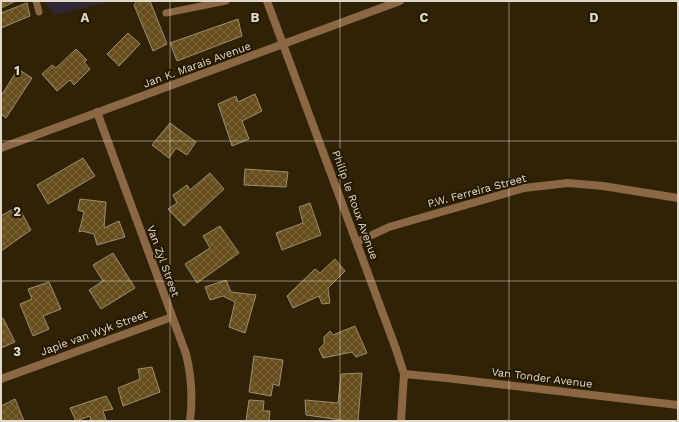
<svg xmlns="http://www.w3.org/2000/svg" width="679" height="422" font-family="'Work Sans',sans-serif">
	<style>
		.commercial { fill: #312837 }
		.building { fill: url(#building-cross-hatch); stroke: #9d8e70 }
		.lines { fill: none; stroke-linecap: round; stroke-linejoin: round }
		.lane { stroke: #8b6843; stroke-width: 7 }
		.street { stroke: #8b6843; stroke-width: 8 }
		.grid { fill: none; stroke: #e0d8c8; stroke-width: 1; stroke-opacity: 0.55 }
		.labels { text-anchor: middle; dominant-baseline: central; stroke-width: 4; stroke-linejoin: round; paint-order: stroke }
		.street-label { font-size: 11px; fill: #e0d8c8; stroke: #251900 }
		.grid-label { font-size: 13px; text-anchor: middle; font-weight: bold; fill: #e0d8c8; stroke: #251900; stroke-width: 4; stroke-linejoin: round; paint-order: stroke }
	</style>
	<defs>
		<pattern id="building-cross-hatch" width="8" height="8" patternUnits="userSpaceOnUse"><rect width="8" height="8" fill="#664f1c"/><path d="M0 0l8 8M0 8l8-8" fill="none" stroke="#7c683c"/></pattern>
	</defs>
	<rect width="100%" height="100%" fill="#2f2206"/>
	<polygon class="commercial" points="44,1 110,1 55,15"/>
	<g class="building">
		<polygon points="1,1 16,1 1,8"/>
		<polygon points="137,1 150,1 167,44 153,51 134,5"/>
		<polygon points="27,3 30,16 1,28 1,13"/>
		<polygon points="238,19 242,36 177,61 170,43"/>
		<polygon points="128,33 140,44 119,66 107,54"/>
		<polygon points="76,49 87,60 84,62 90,69 74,85 70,80 57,91 42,74 52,65 56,68"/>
		<polygon points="18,69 32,78 6,118 1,114 1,96"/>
		<polygon points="255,94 262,111 242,121 249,139 232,146 218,104 236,96 238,102"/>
		<polygon points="170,123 196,142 187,155 176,148 169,158 152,145"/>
		<polygon points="83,158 95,176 48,204 37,185"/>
		<polygon points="245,169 288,172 286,187 244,185"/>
		<polygon points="210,173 224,189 184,226 168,209 177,203 173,195 187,185 190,190"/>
		<polygon points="80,199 106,202 104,228 119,221 125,237 97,245 94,234 82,231 79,232 84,212 78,210"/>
		<polygon points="310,203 321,235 282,250 276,233 303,223 299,207"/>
		<polygon points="18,206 31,230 1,251 1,216"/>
		<polygon points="220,226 239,253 197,283 185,264 210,248 203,236"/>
		<polygon points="113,253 135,288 101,309 89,290 103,281 93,265"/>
		<polygon points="335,259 345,271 328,288 330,303 322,304 319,296 293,308 287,296 315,269 320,273"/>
		<polygon points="226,280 231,292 256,295 245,333 229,327 235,302 223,296 210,300 205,287"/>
		<polygon points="49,282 61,309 43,316 49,329 33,336 20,304 32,299 28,289"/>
		<polygon points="3,318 15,342 1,348 1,319"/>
		<polygon points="355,326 367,353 356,357 352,352 323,358 319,349 324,344 324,337 330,331 333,335"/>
		<polygon points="254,356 283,360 279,386 273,384 271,396 249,392"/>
		<polygon points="152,367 160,392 123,406 118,388 140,379 138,369"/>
		<polygon points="362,373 358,421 348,421 306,415 305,400 338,403 341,374"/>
		<polygon points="106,396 113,409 103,411 106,420 91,421 90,416 76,421 70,408"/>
		<polygon points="15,399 24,421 1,421 1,406"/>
		<polygon points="249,400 264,401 263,411 270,411 269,421 246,421"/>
	</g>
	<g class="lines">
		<g class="lane">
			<polyline points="36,1 39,12"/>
			<polyline points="166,13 226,1"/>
		</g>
		<g class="street">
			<polyline points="267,1 396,349 404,374 401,421"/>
			<path d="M97,112L186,354C192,378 193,397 190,421"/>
			<path d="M1,148C134,98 267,51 400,1"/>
			<polyline points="357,242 389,227 524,188 568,183 603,186 678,198"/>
			<polyline points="404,374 446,378 678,405"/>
			<polyline points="1,379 172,317"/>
		</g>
	</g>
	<path class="grid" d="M170,1V421M340,1V421M509,1V421M1,141H678M1,281H678"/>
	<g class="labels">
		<g class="street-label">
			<text transform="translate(197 65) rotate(-20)">Jan K. Marais Avenue</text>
			<text transform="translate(477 191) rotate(-15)">P.W. Ferreira Street</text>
			<text transform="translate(355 205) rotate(70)">Philip le Roux Avenue</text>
			<text transform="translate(163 261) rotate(70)">Van Zyl Street</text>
			<text transform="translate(94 333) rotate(-20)">Japie van Wyk Street</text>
			<text transform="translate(542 378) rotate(7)">Van Tonder Avenue</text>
		</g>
	</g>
	<g class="grid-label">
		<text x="85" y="22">A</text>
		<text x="255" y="22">B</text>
		<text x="424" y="22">C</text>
		<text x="594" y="22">D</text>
		<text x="17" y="75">1</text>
		<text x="17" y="216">2</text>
		<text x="17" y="356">3</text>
	</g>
	<rect width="679" height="422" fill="none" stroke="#e0d8c8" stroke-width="4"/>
</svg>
